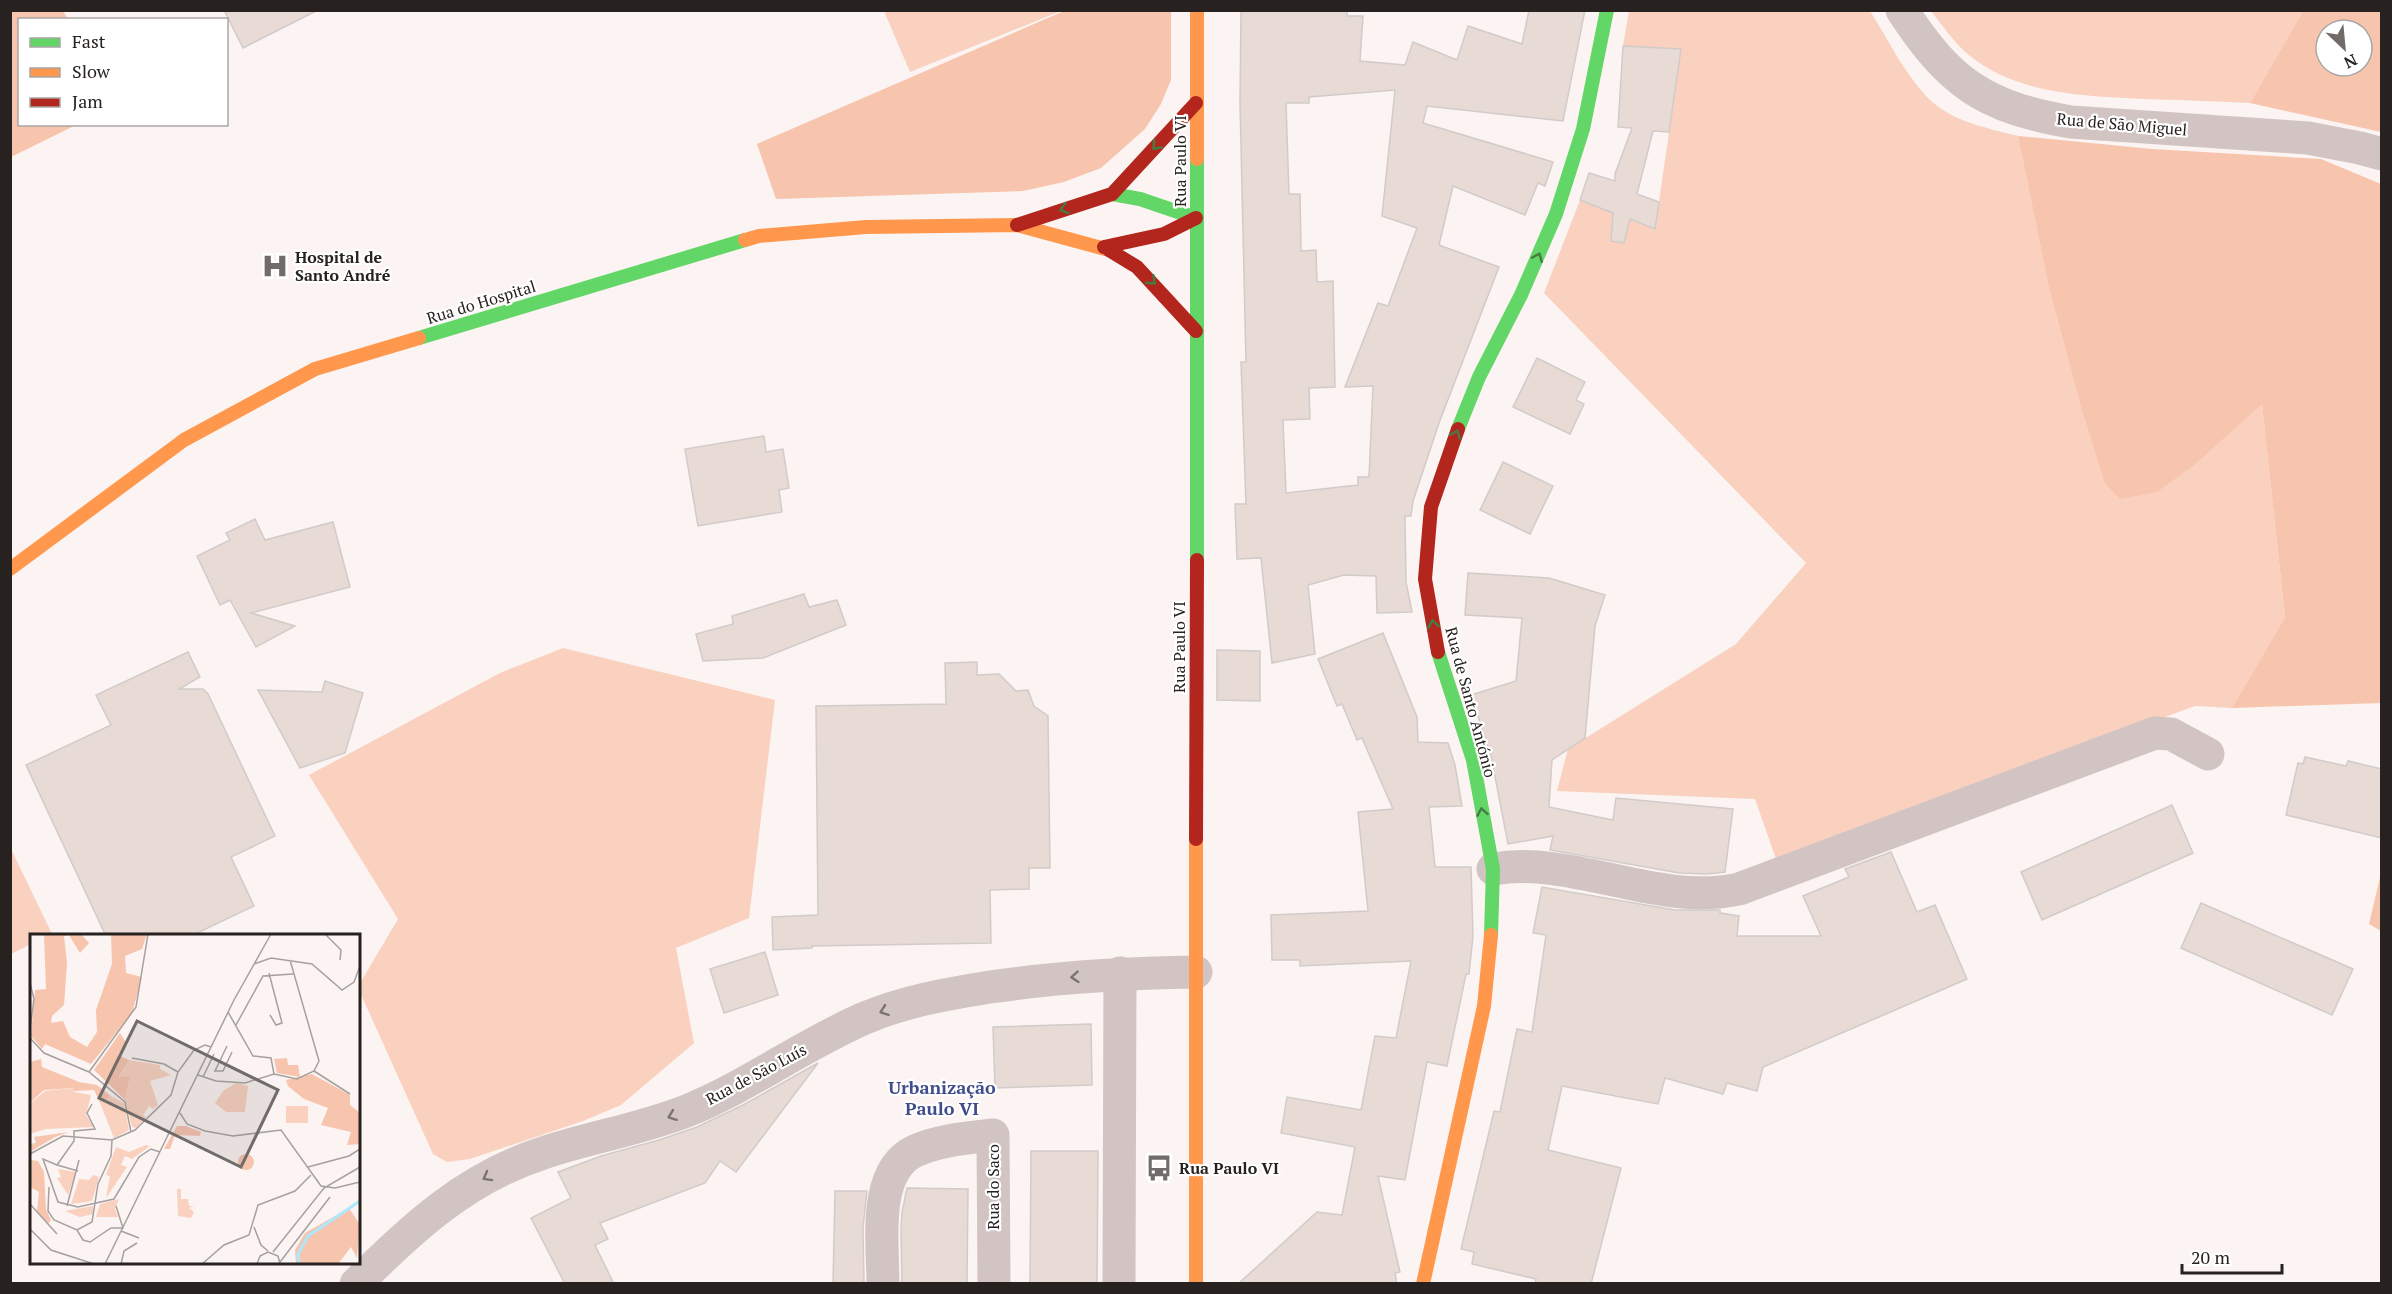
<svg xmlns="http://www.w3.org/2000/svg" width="2392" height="1294" font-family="'PT Serif',serif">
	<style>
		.green { fill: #fad0be }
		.forest { fill: #f7c4ad; fill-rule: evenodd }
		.building { fill: #e8dad5; stroke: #d1cbc9; stroke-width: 1.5; fill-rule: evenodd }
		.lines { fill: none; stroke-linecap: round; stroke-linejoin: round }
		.street { stroke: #d2c4c3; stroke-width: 33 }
		.fast { stroke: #63d668; stroke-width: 14 }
		.slow { stroke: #ff974d; stroke-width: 14 }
		.jam { stroke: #b3261e; stroke-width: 14 }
		.oneway { stroke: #457c44 }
		.oneway2 { stroke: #7c7371 }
		.labels { text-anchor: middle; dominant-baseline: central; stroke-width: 4.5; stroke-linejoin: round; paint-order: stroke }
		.street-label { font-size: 16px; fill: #27221f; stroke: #fff }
		.poi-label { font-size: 16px; font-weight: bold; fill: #27221f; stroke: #fff; text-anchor: start }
		.neighbourhood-label { font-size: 18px; font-weight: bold; fill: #414d8a; stroke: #fff }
		.inset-river { fill: none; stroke: #ade8fb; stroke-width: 3 }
		.inset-road { fill: none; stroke: #a6a09e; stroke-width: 1.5 }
		.view { fill: #716c69; fill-opacity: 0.15; stroke: #716c69; stroke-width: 3 }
		.inset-edge { fill: none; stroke: #27221f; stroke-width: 3 }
	</style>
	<rect width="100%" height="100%" fill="#fbf4f2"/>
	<g class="green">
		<polygon points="884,11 1061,11 910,72"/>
		<path d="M1629,11H1870C1888,39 1912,89 1940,108C1963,124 1992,129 2018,136L2047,279L2262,403L2285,617L2232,708L2195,706L1776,859L1755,799L1557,791L1568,749L1736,644L1806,563L1544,293L1580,200L1655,229L1681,50L1623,46Z"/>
		<path d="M1931,11H2303L2250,103C2215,101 2179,100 2144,99C2083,96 2020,95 1970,56C1955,44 1943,26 1931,11Z"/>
		<polygon points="563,648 775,700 749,918 676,948 694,1043 621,1105 583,1121 470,1159 447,1162 433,1154 359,990 359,985 398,919 309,775 500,673"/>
		<polygon points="10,847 52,934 32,936 31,944 11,954"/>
	</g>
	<g class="forest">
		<polygon points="11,10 63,11 68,19 20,20 20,124 76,125 11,157"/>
		<polygon points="1064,11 1171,11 1171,80 1161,104 1145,129 1101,168 1064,182 1023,191 776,199 757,144"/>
		<path d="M2303,11H2381V132L2250,103ZM2326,30H2362V66H2326Z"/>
		<polygon points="2018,136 2152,149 2321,159 2381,184 2381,703 2232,708 2285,617 2262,404 2194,465 2157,492 2120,499 2105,483 2082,410 2047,279"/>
		<polygon points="2381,873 2381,931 2369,924"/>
	</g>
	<g class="building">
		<polygon points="224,10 318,10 243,48"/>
		<path d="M1241,10H1347V16H1363L1360,61L1405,65L1413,42L1457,60L1468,26L1522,44L1529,10H1585L1563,121L1427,106L1423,123L1553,162L1545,186L1538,183L1525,215L1453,186L1439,245L1499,267L1439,423L1413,501L1411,516H1405L1406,582L1412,612L1377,613L1376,576L1344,575L1308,585L1315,654L1272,663L1261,558L1237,559L1235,504H1246L1241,362H1246L1240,103ZM1395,90L1382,216L1417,228L1388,306L1378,303L1345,387L1373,386L1369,477H1358V485L1286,493L1283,420L1310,419L1309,388L1335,387L1333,281L1317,282L1316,250L1301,251L1300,194H1289L1286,103H1309V97Z"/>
		<polygon points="1623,46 1681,49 1669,132 1653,131 1637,194 1659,202 1655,229 1630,219 1624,243 1611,241 1613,213 1580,200 1589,173 1615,181 1615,174 1632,128 1618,127"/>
		<polygon points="1537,358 1585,382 1576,400 1584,404 1570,434 1513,407"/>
		<polygon points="764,436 766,452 783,449 789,488 779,490 782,512 698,526 685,449"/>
		<polygon points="1503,462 1553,486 1530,534 1480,510"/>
		<polygon points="255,519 265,540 333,522 350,587 251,613 295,626 256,647 230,600 220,605 197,556 230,540 226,533"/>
		<polygon points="1468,573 1549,578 1605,595 1595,626 1585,738 1552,760 1549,807 1613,820 1616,798 1733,809 1725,872 1707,874 1679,873 1550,850 1553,836 1508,844 1491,756 1471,695 1516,681 1522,618 1465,615"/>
		<polygon points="804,594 809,607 837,600 846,625 763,658 703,661 696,634 733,624 732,616"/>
		<polygon points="1383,633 1417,717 1418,742 1448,743 1455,765 1462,806 1429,807 1435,867 1471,867 1473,936 1469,974 1466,974 1447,1066 1427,1062 1405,1180 1378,1176 1400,1272 1395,1273 1397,1284 1238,1284 1317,1212 1342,1215 1355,1147 1281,1133 1287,1097 1361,1110 1375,1036 1396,1038 1411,961 1300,966 1300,960 1272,960 1271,915 1368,911 1358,812 1393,809 1362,738 1357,740 1342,704 1337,706 1318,659"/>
		<polygon points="1217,650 1260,651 1260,701 1217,700"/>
		<polygon points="188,652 200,677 179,689 203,689 208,694 275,836 231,857 254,906 191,936 106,936 26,765 111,725 96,695"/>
		<polygon points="977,662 977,675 999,674 1016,691 1028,690 1034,706 1048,716 1050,868 1029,868 1029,889 990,890 991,943 812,946 812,948 773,950 772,917 818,915 816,706 946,704 945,663"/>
		<polygon points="325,681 363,693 345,753 300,768 258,690 322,692"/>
		<polygon points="2305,757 2346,766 2348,761 2382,769 2382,838 2286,815 2298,763 2303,764"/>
		<polygon points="2172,805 2193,853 2042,920 2021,872"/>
		<polygon points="1891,852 1917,912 1935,905 1967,979 1763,1067 1757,1091 1727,1083 1723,1094 1665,1078 1658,1104 1562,1086 1548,1150 1621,1168 1591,1284 1535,1284 1536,1279 1472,1264 1474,1252 1461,1249 1494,1111 1500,1112 1517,1029 1532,1032 1546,935 1533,933 1542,887 1675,910 1720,910 1720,913 1739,916 1737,936 1821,936 1803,896 1849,877 1845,869"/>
		<polygon points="2201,903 2353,969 2332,1015 2181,948"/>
		<polygon points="765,952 778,995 724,1013 710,969"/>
		<polygon points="1091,1024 1092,1085 995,1088 993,1027"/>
		<polygon points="818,1063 736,1172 720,1161 705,1183 600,1223 608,1239 595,1245 614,1284 565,1284 531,1218 571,1198 558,1172 601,1156 659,1140 697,1127 743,1105"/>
		<polygon points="1031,1151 1098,1151 1097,1284 1030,1284"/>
		<polygon points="907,1188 968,1189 967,1284 902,1284 901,1230 902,1212"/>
		<polygon points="835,1191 867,1191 863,1228 864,1284 833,1284"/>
	</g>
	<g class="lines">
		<g class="street">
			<path d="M1902,10C1950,84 1985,107 2071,122L2308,138L2360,148L2382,154"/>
			<path d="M1493,869C1574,855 1657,907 1739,889L2155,733L2171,734L2208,754"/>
			<path d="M356,1284C412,1228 466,1178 543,1153C591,1137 642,1129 689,1110C750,1085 804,1044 865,1018C905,1001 947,994 990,987C1059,977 1127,973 1196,972"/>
			<path d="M883,1284C883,1243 872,1171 915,1151C939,1140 968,1138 993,1135L994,1284"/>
			<polyline points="1119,1284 1120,973"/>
		</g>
		<g class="fast">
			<polyline points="1112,194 1140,199 1196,218"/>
			<polyline points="419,338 745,240"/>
			<polyline points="1458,429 1479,377 1521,295 1556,214 1583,129 1607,10"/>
			<polyline points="1197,560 1197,159"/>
			<polyline points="1438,652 1473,760 1493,869 1491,935"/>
		</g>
		<g class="slow">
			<polyline points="1197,159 1197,10"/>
			<polyline points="745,240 759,236 866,227 1017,225 1109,250"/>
			<polyline points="10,569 184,440 315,369 419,338"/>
			<polyline points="1196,1284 1196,839"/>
			<polyline points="1423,1284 1484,1006 1491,935"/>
		</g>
		<g class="jam">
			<polyline points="1017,225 1112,194 1196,103"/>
			<polyline points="1104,247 1164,234 1196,218"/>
			<polyline points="1109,250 1137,267 1196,331"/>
			<polyline points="1438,652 1425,579 1431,507 1458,429"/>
			<polyline points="1196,839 1197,560"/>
		</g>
	</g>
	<defs><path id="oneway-chevron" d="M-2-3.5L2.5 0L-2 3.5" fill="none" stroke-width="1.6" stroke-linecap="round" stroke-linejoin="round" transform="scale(1.5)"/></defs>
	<g class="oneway">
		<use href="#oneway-chevron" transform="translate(1156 146) rotate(133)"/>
		<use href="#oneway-chevron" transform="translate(1064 209) rotate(162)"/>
		<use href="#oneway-chevron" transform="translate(1538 257) rotate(-67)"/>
		<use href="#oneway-chevron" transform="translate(1152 281) rotate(43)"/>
		<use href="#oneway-chevron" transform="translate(1456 434) rotate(-69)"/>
		<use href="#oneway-chevron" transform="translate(1433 624) rotate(-100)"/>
		<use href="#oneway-chevron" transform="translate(1482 812) rotate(-100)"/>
	</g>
	<g class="oneway2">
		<use href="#oneway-chevron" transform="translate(1075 977) rotate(175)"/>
		<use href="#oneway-chevron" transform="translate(884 1011) rotate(160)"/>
		<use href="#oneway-chevron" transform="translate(672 1116) rotate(159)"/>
		<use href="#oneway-chevron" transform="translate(487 1177) rotate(151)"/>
	</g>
	<defs>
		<g id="hospital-bare" transform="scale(2.07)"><path d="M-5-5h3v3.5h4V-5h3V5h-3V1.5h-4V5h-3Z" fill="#716c69" stroke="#fff" stroke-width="2.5" paint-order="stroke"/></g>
		<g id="bus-bare" transform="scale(2.07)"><path d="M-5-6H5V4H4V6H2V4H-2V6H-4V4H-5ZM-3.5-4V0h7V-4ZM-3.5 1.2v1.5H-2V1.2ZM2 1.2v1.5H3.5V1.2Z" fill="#716c69" stroke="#fff" stroke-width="2.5" paint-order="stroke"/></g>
	</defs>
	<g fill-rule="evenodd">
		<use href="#hospital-bare" x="275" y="266"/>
		<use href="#bus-bare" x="1159" y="1168"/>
	</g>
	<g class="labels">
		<g class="street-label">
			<text transform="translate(2122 124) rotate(5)">Rua de São Miguel</text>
			<text transform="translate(1180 161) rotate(-90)">Rua Paulo VI</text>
			<text transform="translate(481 302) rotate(-17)">Rua do Hospital</text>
			<text transform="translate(1179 647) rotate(-90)">Rua Paulo VI</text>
			<text transform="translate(1471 702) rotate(75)">Rua de Santo António</text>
			<text transform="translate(756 1074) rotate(-28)">Rua de São Luís</text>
			<text transform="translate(993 1187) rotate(-90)">Rua do Saco</text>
		</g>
		<g class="poi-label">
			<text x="295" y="257">Hospital de<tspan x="295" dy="18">Santo André</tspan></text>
			<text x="1179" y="1168">Rua Paulo VI</text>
		</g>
		<g class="neighbourhood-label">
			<text x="942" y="1087">Urbanização<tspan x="942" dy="21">Paulo VI</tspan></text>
		</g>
	</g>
	<g transform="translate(30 934)">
		<rect width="330" height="330" fill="#fbf4f2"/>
		<path d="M99,126L130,131V135L141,141L120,147L128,171L123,175L119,172L113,181L116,183L106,194L102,193L95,166L100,143L89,144ZM206,149L218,152L215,178H196L185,169L193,157ZM43,154L44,158L61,161L56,181L64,193L16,195L0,200V170L15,157ZM81,162L94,169L99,196L84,204L70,169ZM256,172H278V189H256ZM116,211L120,212L102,225L95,222L91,231L97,233L76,264L80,242L76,241L86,213L99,218ZM28,235L46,238L38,261L27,244L31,243ZM63,241L69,243L62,267L41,270L49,245L59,246ZM147,255H151V265H158L159,272H164L159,274L164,278L161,284L148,282ZM89,265L85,275L88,283H66L70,270ZM63,272V280L50,283L35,277Z" fill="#fad0be"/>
		<path d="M14,0H51L59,9L50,19L39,1L34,2L37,29L34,71L22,82L21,89L33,87L40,103L57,113L67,98L66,76L82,30L81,0H117L112,15L95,22L96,39L112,43L102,79L61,130L15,110L12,115L1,102L5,56L16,55ZM90,99L97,110L88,121L99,126L89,143H100L95,166L64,136ZM257,124L258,131H268L270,143L247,139L244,125ZM11,125L12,133L49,148L67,151L81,162L70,169L64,156L44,157L43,154L14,156L0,169V128ZM282,140L320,161V171L330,179V210L317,211L321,198L291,191L298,174L274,165L258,152L256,146ZM147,192H156L171,198L170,202L145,201L140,215H134ZM39,198L25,203L0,218V210L6,209L4,203ZM208 228a8 8 0 1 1 16 0a8 8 0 1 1-16 0ZM0,226L8,227L14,238L16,276L21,286L18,290L7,277L9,258L0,253ZM319,274L330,291L327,324L321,313L308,330H266L265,316L275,299Z" fill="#f7c4ad"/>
		<path class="inset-river" d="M269,330L268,320L278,302L330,267"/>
		<path class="inset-road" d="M295,0L311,16L310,26M224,30L241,24L282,30L312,56L324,48L330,32M239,39L252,89L246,91L240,81M0,49L4,65L0,95M198,78L223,122L241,124L244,140M206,91L233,42L263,40M0,104L14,119L59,138L95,168L101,198M197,112L185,137H193L202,118M102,124L134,130L148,138M284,137L320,160M59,138L106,73L118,0M168,141L186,147L215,149L244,140L267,145L284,137L289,127L260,26M173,143L184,120M62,170L57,179L65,195L44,197V207L27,231L13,225L28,268L48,273L84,265L109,223L121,215L130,218M150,179L157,190L175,197L203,202L251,196L291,252L305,254L330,248M0,220L33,202L82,206L105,196L141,161L148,138L164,116L175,111L181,113M27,231L48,237M278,233L319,222L330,215M19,253L18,277L24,286L47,296L62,288L68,250L81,222L82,206M0,270L27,300M37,272L49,226M224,293L231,311L238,317M0,295L21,316L64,330M47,296L53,306L60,308L81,294H93L86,272M91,297L109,304M243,318L294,254L330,233M250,328L300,263M75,330L204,66L241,0M91,330L94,317L107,309M172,330L194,311L219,301L228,271L265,257L281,241M227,330L230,322L238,318L248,322L250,330"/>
		<path class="view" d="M107,87L248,156L211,233L69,164Z"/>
		<rect width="330" height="330" class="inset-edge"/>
	</g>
	<rect width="2392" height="1294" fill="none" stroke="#27221f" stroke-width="24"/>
	<rect x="18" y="18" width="210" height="108" fill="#ffffff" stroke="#a9a7a5" stroke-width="1.5"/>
	<rect x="30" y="38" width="30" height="9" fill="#63d668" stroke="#a9a7a5" stroke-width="1.5"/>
	<text x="72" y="48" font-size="18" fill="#27221f">Fast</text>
	<rect x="30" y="68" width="30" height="9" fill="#ff974d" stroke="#a9a7a5" stroke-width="1.5"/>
	<text x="72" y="78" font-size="18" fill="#27221f">Slow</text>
	<rect x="30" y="98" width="30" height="9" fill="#b3261e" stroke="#a9a7a5" stroke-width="1.5"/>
	<text x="72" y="108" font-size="18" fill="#27221f">Jam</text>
	<g transform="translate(2344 48) rotate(154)"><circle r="28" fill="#ffffff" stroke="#a9a7a5" stroke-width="1.5"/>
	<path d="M0-4.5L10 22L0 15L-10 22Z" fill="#716c69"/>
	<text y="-9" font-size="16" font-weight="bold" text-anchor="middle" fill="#27221f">N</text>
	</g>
	<path d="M2182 1264v9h100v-9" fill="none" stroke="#27221f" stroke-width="3"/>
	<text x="2191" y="1264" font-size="18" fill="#27221f" stroke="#ffffff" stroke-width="4.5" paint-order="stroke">20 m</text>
</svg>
